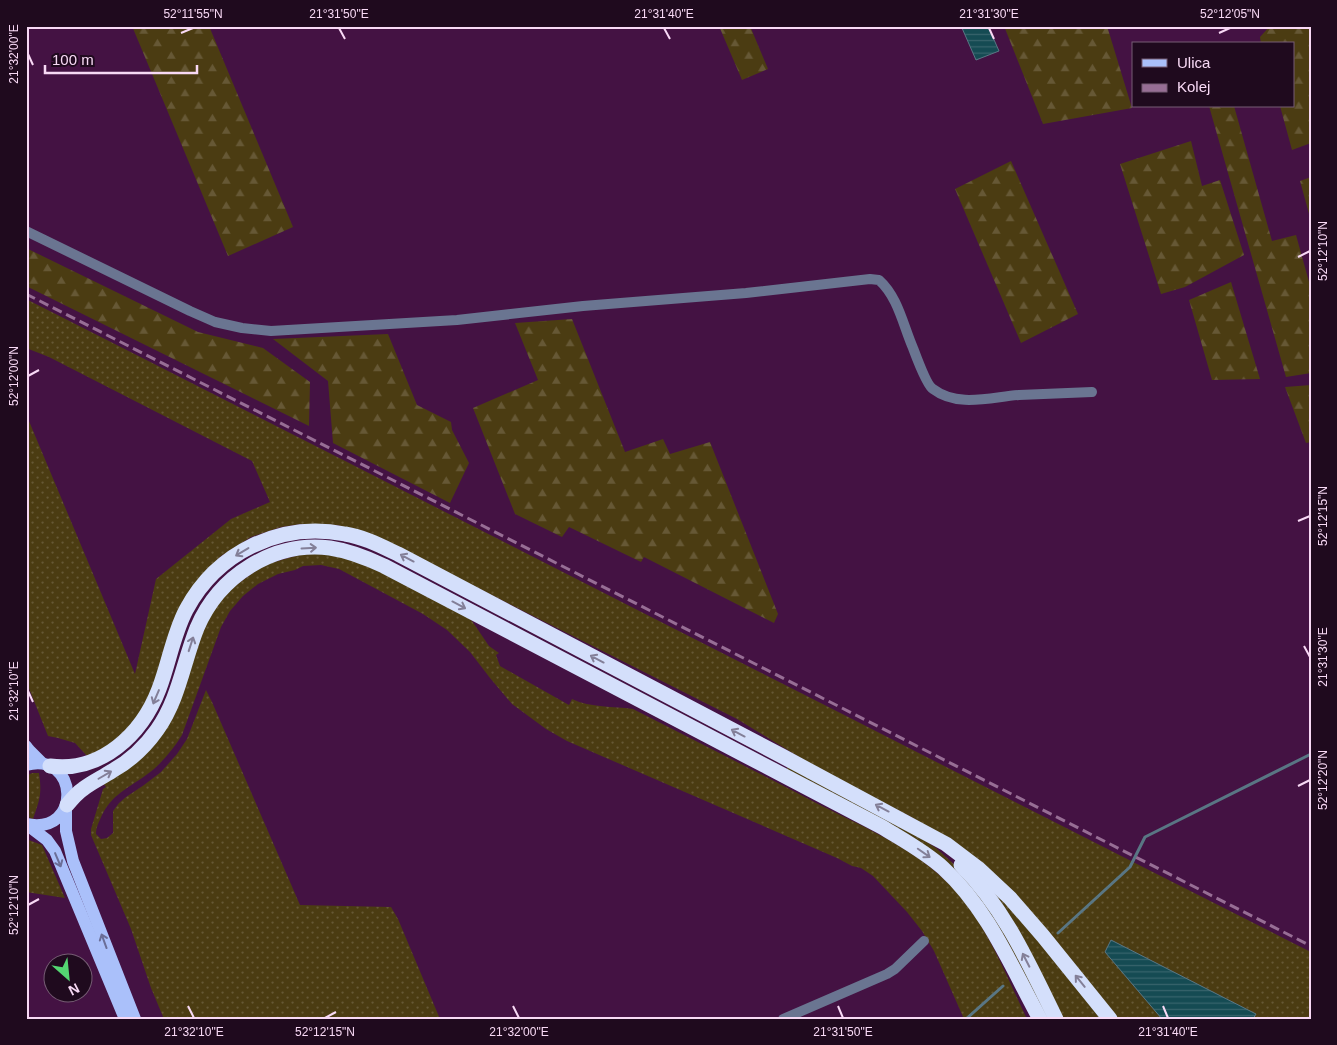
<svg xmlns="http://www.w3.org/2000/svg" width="1337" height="1045" font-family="Arial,sans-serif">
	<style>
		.grass { fill: url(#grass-dots) }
		.forest { fill: url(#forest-firs) }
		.water { fill: url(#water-rules); stroke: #597684 }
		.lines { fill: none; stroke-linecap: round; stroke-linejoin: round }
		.stream { stroke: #597684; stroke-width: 3 }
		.minor { stroke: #6a7591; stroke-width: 10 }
		.primary { stroke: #aac0fa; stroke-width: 12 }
		.motorway { stroke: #d4dffb; stroke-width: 15 }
		.rail { stroke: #976e95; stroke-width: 3; stroke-dasharray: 10 5; stroke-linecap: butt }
		.oneway { stroke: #837f98 }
		.oneway2 { stroke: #6b6e97 }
		.ticks { fill: none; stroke: #f8d9f5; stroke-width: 2 }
		.neatline { fill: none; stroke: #f8d9f5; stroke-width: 2 }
		.ticks-label { font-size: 12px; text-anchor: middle; fill: #f8d9f5 }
	</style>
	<defs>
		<pattern id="grass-dots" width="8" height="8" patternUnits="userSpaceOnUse" patternTransform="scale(1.25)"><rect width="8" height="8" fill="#4b3c12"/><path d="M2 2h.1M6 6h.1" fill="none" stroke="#665835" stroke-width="1.8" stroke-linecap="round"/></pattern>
		<pattern id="forest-firs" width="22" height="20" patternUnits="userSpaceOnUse" patternTransform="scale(1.25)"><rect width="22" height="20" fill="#4b3c12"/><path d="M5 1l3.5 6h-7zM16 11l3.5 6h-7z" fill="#665835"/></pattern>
		<pattern id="water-rules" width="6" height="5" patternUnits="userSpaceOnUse" patternTransform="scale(1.25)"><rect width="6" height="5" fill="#154b53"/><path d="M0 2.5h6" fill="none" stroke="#38646c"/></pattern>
	</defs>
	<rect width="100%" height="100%" fill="#441243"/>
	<g class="grass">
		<path d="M26,299C454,516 882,735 1311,952V1019H1117L959,847L913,818L817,768L737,719L375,536L337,525L301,524L281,527L251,537L221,556L207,570L159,671L147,701L131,726L103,750L87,756L75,743L58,738L48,736L26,681V414L135,674L156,579L231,519L270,502L252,461L49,357L26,348Z"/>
		<path d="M306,553L347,556L369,565L467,617L472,621L489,646L499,653L496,655L500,666L569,705L572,699C591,708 613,706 633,709C696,741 759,773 822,806C866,828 915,849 950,885C986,922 1005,973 1027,1019H964L934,951L922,931L907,912L873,876L861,868L852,866L837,858L567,741L546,729L512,704L490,678L470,652L447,630L423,614L339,569L321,565L303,566L295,570L278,574L258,584L243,596L230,611L221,627L182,735C174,748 165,759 154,769C134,786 114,791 102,815C99,822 96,827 96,834L101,839L107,838L113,833V811L119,803L126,797L144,785L161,772L177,754L187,739L206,690L212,702L300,905L391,907L398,919L440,1019H164L151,988L131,929L91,835V829L103,789L106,787L103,783L145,755L204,625L225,593L264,565Z"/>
		<polygon points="788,766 899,824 936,848 967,876 982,893 1052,1019 1045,1019 978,897 786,771"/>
		<path d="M32,773H39C42,794 40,799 33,819L26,816V776Z"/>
		<polygon points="26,839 42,845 65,898 26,892"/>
		<polygon points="988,881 1104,1019 1082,1019 1081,1017 1078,1019 1063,1019"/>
	</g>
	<g class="forest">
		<polygon points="132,26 209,26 293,227 228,256"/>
		<polygon points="719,26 750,26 768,69 742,80"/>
		<polygon points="1004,26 1107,26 1132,108 1043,124"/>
		<polygon points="1270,26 1311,26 1311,143 1292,150 1280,106 1293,106 1293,44 1261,44 1260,37"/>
		<polygon points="1209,106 1234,106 1272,241 1296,235 1311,289 1311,373 1286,377"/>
		<polygon points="1191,141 1202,186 1220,180 1244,255 1185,287 1161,294 1120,164"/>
		<polygon points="1011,161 1078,314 1021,343 955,189"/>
		<polygon points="1311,177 1311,221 1300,181"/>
		<polygon points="26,248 198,332 263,348 310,382 309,426 26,286"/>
		<polygon points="1231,282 1260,379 1212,380 1189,300"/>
		<polygon points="572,319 625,452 663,439 670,454 710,442 778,614 774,623 644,557 641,562 569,527 562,537 515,514 473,408 538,380 515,323"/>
		<polygon points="388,334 417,405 451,422 452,430 469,463 450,503 333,443 328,381 273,339"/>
		<polygon points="1311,385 1311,442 1306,443 1285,387"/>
	</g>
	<g class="water">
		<polygon points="963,26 988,26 999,51 976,60 962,28"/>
		<polygon points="1111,940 1256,1014 1253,1019 1162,1019 1105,952"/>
	</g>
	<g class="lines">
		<g class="stream">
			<polyline points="1058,933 1130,867 1145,837 1311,754"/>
			<polyline points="966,1019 1003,986"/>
		</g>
		<g class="minor">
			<path d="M26,231L190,311L215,322L242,328L271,331L457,320L583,306L746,293L870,279L879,280C898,297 903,325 913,348C916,356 927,386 933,389C958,408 991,397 1019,395C1043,394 1068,393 1092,392"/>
			<polyline points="783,1019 887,974 895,969 924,941"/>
		</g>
		<g class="primary">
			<polyline points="26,746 29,750 42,763"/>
			<path d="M26,765C78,750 84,836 26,824"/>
			<polyline points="66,807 66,831 73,861 135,1019"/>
			<polyline points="26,824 47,840 55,851 125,1019"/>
		</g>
		<g class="motorway">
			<path d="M50,766C101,773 142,734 159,689C169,663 173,635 186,610C217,552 281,521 345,534C364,537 381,546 398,554L782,756L946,844L979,869L1010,898L1043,936L1110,1019"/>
			<path d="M67,805C72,799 77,793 83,789C92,782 103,777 112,771C130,761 145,747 157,730C179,699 183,663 197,628C219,576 273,541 330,548C350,551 367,558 384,566L882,827C903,840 924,851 943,868C988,909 1011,966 1040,1019"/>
			<path d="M961,865C1005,909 1029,964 1056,1019"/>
		</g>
		<polyline class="rail" points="26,294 1311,946"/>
	</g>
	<defs><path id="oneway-shaft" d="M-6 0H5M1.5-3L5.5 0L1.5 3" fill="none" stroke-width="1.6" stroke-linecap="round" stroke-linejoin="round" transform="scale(1.25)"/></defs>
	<g class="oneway">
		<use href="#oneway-shaft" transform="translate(309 548) rotate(-3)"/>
		<use href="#oneway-shaft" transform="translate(242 552) rotate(149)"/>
		<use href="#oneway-shaft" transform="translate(407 558) rotate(-152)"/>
		<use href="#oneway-shaft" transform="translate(459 605) rotate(28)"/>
		<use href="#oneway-shaft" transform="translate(191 644) rotate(-72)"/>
		<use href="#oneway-shaft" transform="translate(597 659) rotate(-152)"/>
		<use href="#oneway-shaft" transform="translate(156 697) rotate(113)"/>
		<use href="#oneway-shaft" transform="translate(738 733) rotate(-152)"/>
		<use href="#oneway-shaft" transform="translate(105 775) rotate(-30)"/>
		<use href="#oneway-shaft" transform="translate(882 808) rotate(-152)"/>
		<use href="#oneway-shaft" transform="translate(924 853) rotate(35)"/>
		<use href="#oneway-shaft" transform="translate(1026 960) rotate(-117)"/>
		<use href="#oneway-shaft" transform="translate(1080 981) rotate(-129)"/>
	</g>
	<g class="oneway2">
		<use href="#oneway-shaft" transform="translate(58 860) rotate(67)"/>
		<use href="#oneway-shaft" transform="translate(104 941) rotate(-110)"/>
	</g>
	<path class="ticks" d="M339,28L345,39M664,28L670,39M989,28L994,39M181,33L193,28M1219,33L1230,28M28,54L33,65M1298,257L1310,251M28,376L39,370M1298,521L1310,516M1304,646L1310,657M28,691L33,702M1298,786L1310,780M28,905L39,899M188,1006L194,1018M513,1006L519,1018M838,1006L843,1018M1163,1006L1168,1018M325,1018L336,1012"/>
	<rect width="1337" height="1045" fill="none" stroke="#1f0a1e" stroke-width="55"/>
	<rect x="1132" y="42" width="162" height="65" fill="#1f0a1e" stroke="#765d74"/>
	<rect x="1142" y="59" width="25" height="8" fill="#aac0fa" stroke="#765d74"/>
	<text x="1177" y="68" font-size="15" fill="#f8d9f5">Ulica</text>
	<rect x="1142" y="84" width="25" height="8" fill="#976e95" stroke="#765d74"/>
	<text x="1177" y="92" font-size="15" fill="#f8d9f5">Kolej</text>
	<g transform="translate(68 978) rotate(153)"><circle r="24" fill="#1f0a1e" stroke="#765d74"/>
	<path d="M0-4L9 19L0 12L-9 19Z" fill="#54d672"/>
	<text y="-8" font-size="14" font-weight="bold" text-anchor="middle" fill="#f8d9f5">N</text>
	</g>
	<path d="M45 65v8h152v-8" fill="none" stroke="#f8d9f5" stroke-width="2.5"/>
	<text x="52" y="65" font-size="15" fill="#f8d9f5" stroke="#1f0a1e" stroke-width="4" paint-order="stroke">100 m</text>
	<rect x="28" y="28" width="1282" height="990" class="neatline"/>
	<g class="ticks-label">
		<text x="193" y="18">52°11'55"N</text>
		<text x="339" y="18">21°31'50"E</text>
		<text x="664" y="18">21°31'40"E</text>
		<text x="989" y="18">21°31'30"E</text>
		<text x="1230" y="18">52°12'05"N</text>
		<text transform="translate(14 54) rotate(-90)" y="4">21°32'00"E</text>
		<text transform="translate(1323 251) rotate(-90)" y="4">52°12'10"N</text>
		<text transform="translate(14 376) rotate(-90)" y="4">52°12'00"N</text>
		<text transform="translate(1323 516) rotate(-90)" y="4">52°12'15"N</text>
		<text transform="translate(1323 657) rotate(-90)" y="4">21°31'30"E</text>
		<text transform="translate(14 691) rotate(-90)" y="4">21°32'10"E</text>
		<text transform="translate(1323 780) rotate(-90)" y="4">52°12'20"N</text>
		<text transform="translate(14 905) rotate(-90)" y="4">52°12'10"N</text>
		<text x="194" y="1036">21°32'10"E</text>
		<text x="325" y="1036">52°12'15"N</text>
		<text x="519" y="1036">21°32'00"E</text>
		<text x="843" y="1036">21°31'50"E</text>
		<text x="1168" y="1036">21°31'40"E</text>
	</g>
</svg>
